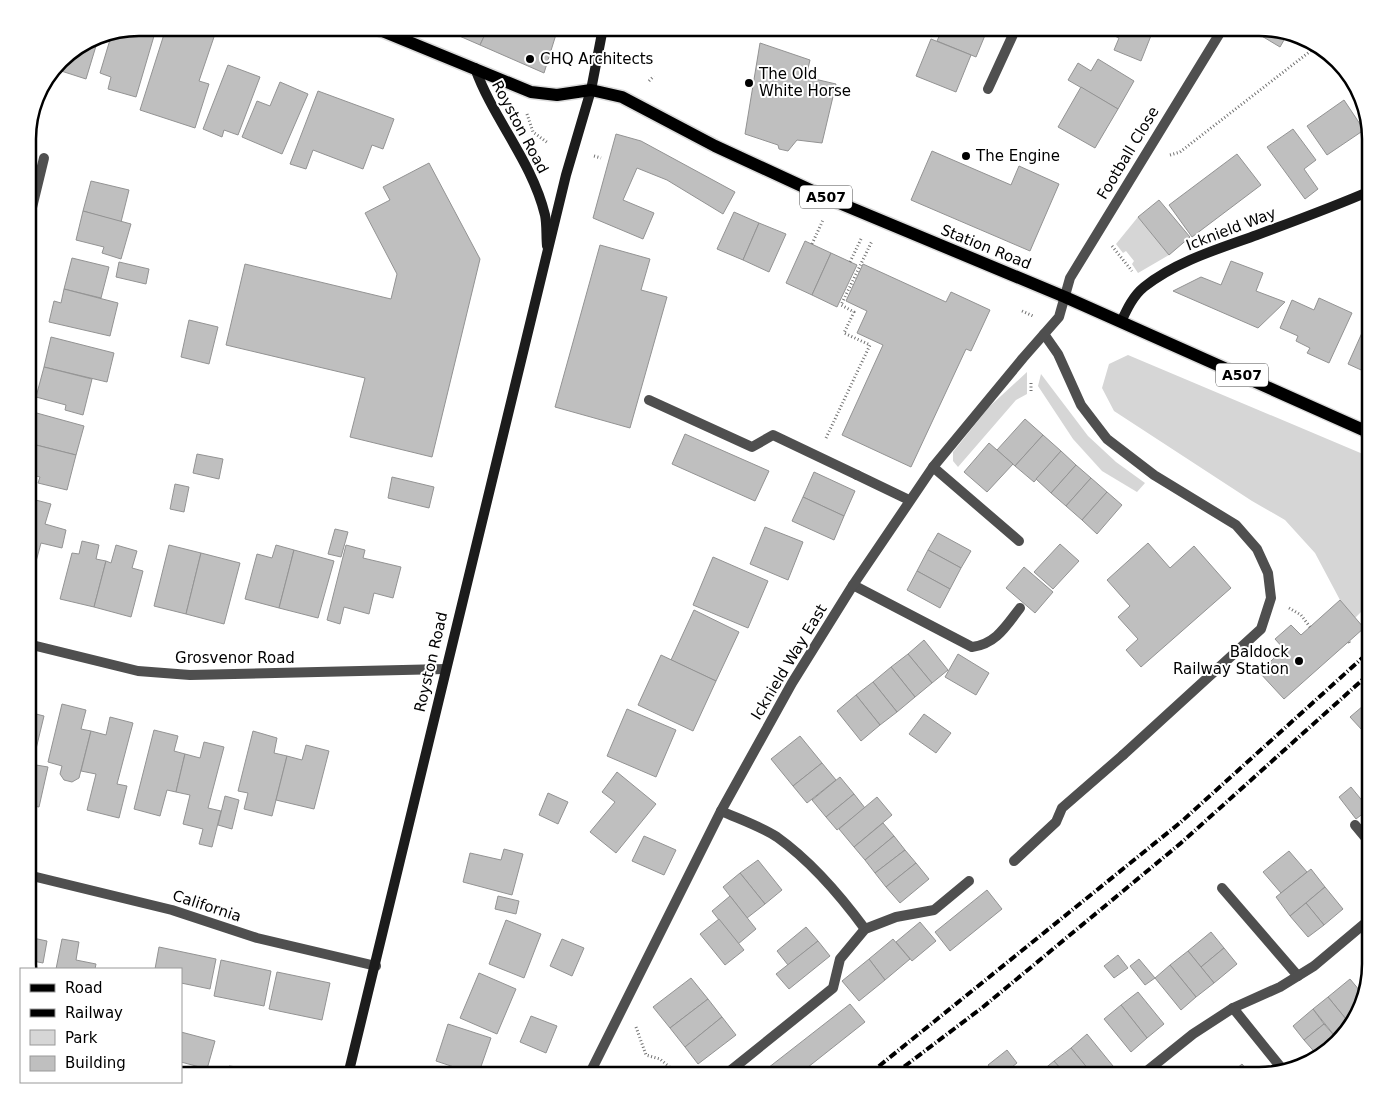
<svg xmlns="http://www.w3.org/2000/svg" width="1398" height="1103" font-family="'DejaVu Sans',sans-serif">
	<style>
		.green { fill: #d6d6d6 }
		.building { fill: #bfbfbf; stroke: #939393 }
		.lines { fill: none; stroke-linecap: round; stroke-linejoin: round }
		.primary-casing { stroke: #dbdbdb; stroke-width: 15 }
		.path { stroke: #717171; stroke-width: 3; stroke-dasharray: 1 2.5; stroke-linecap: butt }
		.lane { stroke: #4f4f4f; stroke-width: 10 }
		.street { stroke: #4f4f4f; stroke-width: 10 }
		.secondary { stroke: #1c1c1c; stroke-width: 10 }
		.primary { stroke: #000; stroke-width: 12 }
		.rail { stroke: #000; stroke-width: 4; stroke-dasharray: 8 2.5 1 2.5; stroke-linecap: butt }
		.poi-dot { fill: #000; stroke: #fff; stroke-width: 2 }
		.labels { text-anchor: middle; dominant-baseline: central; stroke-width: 4; stroke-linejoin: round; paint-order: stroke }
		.shield { fill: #fff; stroke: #4c4c4c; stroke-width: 1 }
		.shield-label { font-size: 14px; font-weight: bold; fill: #000 }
		.poi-label { font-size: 15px; fill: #000; stroke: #fff; text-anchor: start }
		.street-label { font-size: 15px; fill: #000; stroke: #fff }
		.rim { fill: none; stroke: #000; stroke-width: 2.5 }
	</style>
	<rect width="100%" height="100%" fill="#fff"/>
	<g class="green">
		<polygon points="1138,217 1169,255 1138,273 1132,264 1134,261 1126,251 1123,253 1116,244"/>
		<polygon points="1128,355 1370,457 1370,603 1355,618 1340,600 1315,553 1285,520 1252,501 1114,411 1102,388 1109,364"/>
		<polygon points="1027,372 1027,394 1016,400 958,467 953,461 953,452 989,407"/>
		<polygon points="1041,374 1088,436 1116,462 1145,483 1137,492 1102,471 1073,439 1038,386"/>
	</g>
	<g class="building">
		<polygon points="166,28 205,28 216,31 199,81 209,84 195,128 140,110"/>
		<polygon points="441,28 488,28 480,45"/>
		<polygon points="488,28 558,28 544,73 480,45"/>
		<polygon points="943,28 988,28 976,57 937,41"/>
		<polygon points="1097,28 1154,28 1141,61 1114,50 1119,38"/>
		<polygon points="1257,28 1259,28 1288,33 1280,47 1255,32"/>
		<polygon points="131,29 154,36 136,97 108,89 111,77 100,73 112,33"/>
		<polygon points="99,36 86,79 55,69 65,55"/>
		<polygon points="931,39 971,55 956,92 916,76"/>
		<polygon points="760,43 810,60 806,77 836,84 822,143 797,140 788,151 779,149 778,145 745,134"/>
		<polygon points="1098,59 1134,81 1118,109 1068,80 1078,63 1091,71"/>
		<polygon points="228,65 260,77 238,135 224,130 222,137 203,129"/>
		<polygon points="280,82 308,94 282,154 242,137 257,101 270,106"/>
		<polygon points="1081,87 1118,109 1095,148 1058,127"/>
		<polygon points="318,91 394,119 383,149 372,145 363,169 313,150 306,169 290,164"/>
		<polygon points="1344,100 1364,130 1327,155 1307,126"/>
		<polygon points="1293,129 1316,160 1304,169 1318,189 1305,199 1267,147"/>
		<polygon points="616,134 641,141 735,192 723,214 667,180 637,168 623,200 654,213 643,239 593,218"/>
		<polygon points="932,151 1011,185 1019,166 1059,184 1030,251 911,200"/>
		<polygon points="1237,154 1261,185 1192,237 1169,205"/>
		<polygon points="1370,154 1370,168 1365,157"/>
		<polygon points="429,163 480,259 432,457 350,437 365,378 226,345 245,264 391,299 397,274 365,213 390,200 383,187"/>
		<polygon points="91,181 129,190 121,222 83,211"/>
		<polygon points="1159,200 1190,237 1169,255 1138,217"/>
		<polygon points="83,211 131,224 121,259 102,253 104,247 76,240"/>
		<polygon points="734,212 759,223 743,260 717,249"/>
		<polygon points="759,223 786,234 769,272 743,260"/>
		<polygon points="805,241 831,253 812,295 786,283"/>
		<polygon points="600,245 650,259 641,290 667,297 630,428 555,407"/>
		<polygon points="831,253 857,265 837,307 812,295"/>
		<polygon points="72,258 109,267 101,298 64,289"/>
		<polygon points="1231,261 1263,273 1256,291 1285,302 1258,328 1173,291 1201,277 1221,285"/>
		<polygon points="119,262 149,269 146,284 116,277"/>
		<polygon points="863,264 946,302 951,292 990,310 971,351 966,349 911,467 842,435 883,345 857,333 867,311 846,301"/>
		<polygon points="64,289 118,303 110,336 49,322 54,301 61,303"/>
		<polygon points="1319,298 1352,313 1329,363 1307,353 1310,348 1296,341 1298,336 1280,328 1292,300 1314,310"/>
		<polygon points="1370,315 1370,374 1348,364"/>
		<polygon points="189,320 218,327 209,364 181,357"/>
		<polygon points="51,337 114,353 107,382 44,367"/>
		<polygon points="44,367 92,379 83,415 65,410 66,405 36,397"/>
		<polygon points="33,412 84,426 76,455 28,443"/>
		<polygon points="1025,419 1043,435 1015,466 997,450"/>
		<polygon points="685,434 769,471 755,501 672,464"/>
		<polygon points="1043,435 1061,451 1034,482 1015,466"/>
		<polygon points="28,443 76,455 67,490 38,483 40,477 28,474"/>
		<polygon points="989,443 1013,464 987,492 964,472"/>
		<polygon points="1061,451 1076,465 1051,493 1036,479"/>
		<polygon points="197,454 223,459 219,479 193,473"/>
		<polygon points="1076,465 1091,478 1066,506 1051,493"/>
		<polygon points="814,472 855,491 844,516 803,497"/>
		<polygon points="392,477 434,487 429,508 388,498"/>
		<polygon points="1091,478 1107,492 1082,520 1066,506"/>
		<polygon points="175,484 189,487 184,512 170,509"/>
		<polygon points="1107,492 1122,505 1097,534 1082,520"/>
		<polygon points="803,497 844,516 834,540 792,521"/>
		<polygon points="28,498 51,504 45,524 66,530 62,548 41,543 28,591"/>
		<polygon points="765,527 803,542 788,580 750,564"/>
		<polygon points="335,529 348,532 341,557 328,554"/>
		<polygon points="938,533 971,551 961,568 928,550"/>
		<polygon points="82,541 99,545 96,559 106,561 94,607 60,599 72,553 79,554"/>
		<polygon points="1148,543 1170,568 1194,546 1231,588 1141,667 1126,650 1138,639 1118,617 1130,606 1107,580"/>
		<polygon points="1060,544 1079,561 1053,589 1034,572"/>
		<polygon points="116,545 137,551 132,568 143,571 131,617 94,607 106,561 111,563"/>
		<polygon points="169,545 201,553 186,614 154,606"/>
		<polygon points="276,545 294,550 279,608 245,599 257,554 272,558"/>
		<polygon points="346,545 365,550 363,558 401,567 393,598 374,593 369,614 344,607 340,624 327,620"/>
		<polygon points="294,550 334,561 318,618 279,608"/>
		<polygon points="928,550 961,568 950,589 917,571"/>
		<polygon points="201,553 240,563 224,624 186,614"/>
		<polygon points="713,557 768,581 748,628 693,605"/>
		<polygon points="1024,567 1053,592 1035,613 1006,588"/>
		<polygon points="917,571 950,589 940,608 907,590"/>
		<polygon points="1340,600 1364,628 1284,699 1259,672 1284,649 1275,639 1291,625 1301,635"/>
		<polygon points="694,610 739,632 716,681 671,660"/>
		<polygon points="924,640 948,670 932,683 908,654"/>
		<polygon points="908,654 932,683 915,697 891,667"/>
		<polygon points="958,654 989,673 976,695 945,677"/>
		<polygon points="661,655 716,681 693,731 638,705"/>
		<polygon points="891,667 915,697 897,712 873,682"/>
		<polygon points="873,682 897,712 880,725 856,695"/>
		<polygon points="856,695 880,725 861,741 837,711"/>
		<polygon points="1370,700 1370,723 1362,730 1350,717"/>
		<polygon points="62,704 86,710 81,729 91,731 79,778 72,782 64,780 60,774 62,766 48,762"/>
		<polygon points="627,709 676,730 656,777 607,756"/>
		<polygon points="28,712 44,716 28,782"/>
		<polygon points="924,714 951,733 936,753 909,734"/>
		<polygon points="110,717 133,723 117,784 127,786 119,818 87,810 96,774 81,771 91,731 106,735"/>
		<polygon points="154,730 178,736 174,751 185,754 176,792 167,790 160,816 134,809"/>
		<polygon points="253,731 277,738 274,753 287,756 272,816 244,809 248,793 238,791"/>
		<polygon points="800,736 822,763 793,786 771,759"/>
		<polygon points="204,742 224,747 208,808 221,811 212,847 199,844 203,829 183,824 190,795 176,792 185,754 200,758"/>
		<polygon points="306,745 329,751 314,809 276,800 287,756 302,760"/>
		<polygon points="822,763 836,780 807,803 793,786"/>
		<polygon points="36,765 48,767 39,807 28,805"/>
		<polygon points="617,772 656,804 616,853 590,832 615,802 602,792"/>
		<polygon points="840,777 854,794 826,817 812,800"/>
		<polygon points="1351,787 1369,809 1356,819 1339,797"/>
		<polygon points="548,793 568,802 558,824 539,815"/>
		<polygon points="854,794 865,808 837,830 826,817"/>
		<polygon points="225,796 239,800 232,829 218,825"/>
		<polygon points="877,797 892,815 854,847 839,829"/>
		<polygon points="883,823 894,836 865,860 854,847"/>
		<polygon points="644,836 676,850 664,875 632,861"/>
		<polygon points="894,836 905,850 875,873 865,860"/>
		<polygon points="504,849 523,854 512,895 463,882 470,853 501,860"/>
		<polygon points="905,850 916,863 886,887 875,873"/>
		<polygon points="1289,851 1307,872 1281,893 1263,872"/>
		<polygon points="758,860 782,890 765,904 740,873"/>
		<polygon points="916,863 929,879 900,903 886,887"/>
		<polygon points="1311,869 1325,887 1290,916 1276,897"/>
		<polygon points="740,873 765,904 747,918 723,887"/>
		<polygon points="1325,887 1343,909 1324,925 1306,903"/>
		<polygon points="987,890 1002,909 950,951 935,932"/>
		<polygon points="498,896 519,901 516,914 495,909"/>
		<polygon points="730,896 756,929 738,944 712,911"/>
		<polygon points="1306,903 1324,925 1308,937 1290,916"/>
		<polygon points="719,919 744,950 725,965 700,934"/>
		<polygon points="506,920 541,934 524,978 489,964"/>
		<polygon points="920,922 936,941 912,961 896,942"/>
		<polygon points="806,927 818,941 788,965 777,951"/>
		<polygon points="1211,932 1224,948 1201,967 1188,951"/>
		<polygon points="28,937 47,941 43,963 28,960"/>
		<polygon points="62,939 79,942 76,960 96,964 95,969 56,969"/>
		<polygon points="562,939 584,948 572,976 550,966"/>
		<polygon points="893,939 910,959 885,980 869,959"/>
		<polygon points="818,941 830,956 789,989 776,974"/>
		<polygon points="159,947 216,959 210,989 181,983 181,969 155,969"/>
		<polygon points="1224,948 1237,964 1214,983 1201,967"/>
		<polygon points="1188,951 1214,983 1196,997 1170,965"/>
		<polygon points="1118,955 1128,968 1114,978 1104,966"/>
		<polygon points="869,959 885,980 859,1001 842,981"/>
		<polygon points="1139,959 1155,978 1145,985 1130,966"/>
		<polygon points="221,960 271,971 264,1006 214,996"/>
		<polygon points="1170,965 1196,997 1181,1010 1155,978"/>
		<polygon points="277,972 330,983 322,1020 269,1009"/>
		<polygon points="479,973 516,989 497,1034 460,1018"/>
		<polygon points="691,978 708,999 670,1028 653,1007"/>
		<polygon points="1350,979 1365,997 1350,1024 1328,997"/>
		<polygon points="1138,992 1164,1024 1147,1038 1121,1005"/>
		<polygon points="1328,997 1350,1024 1338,1040 1313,1009"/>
		<polygon points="708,999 722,1017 685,1047 670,1028"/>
		<polygon points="850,1004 865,1022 798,1075 759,1075"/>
		<polygon points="1121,1005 1147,1038 1131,1052 1104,1019"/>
		<polygon points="1313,1009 1324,1024 1304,1040 1293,1026"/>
		<polygon points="531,1016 557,1026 546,1053 520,1042"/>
		<polygon points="722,1017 736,1035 698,1064 685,1047"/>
		<polygon points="448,1024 491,1038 478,1075 436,1061"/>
		<polygon points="1324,1024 1338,1040 1318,1056 1304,1040"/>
		<polygon points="181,1032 215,1041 207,1069 181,1062"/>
		<polygon points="1087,1034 1113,1066 1101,1075 1093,1075 1071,1048"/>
		<polygon points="1071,1048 1093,1075 1066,1075 1054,1061"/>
		<polygon points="1007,1050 1017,1063 1002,1075 996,1075 988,1065"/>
		<polygon points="1054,1061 1066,1075 1037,1075"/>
		<polygon points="1242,1064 1251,1075 1229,1075"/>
		<polygon points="229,1066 271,1071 271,1075 228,1075"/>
		<polygon points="424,1069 443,1075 422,1075"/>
	</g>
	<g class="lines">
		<g class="primary-casing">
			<polyline id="primary" points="375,28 531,92 557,95 591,90 622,97 715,146 832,200 1065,297 1370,433"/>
		</g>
		<g class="path">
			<polyline points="649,81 654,76"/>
			<polyline points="527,114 533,132 548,143"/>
			<polyline points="1170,155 1180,152 1317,46"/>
			<polyline points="594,156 601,158"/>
			<polyline points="812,244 823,220"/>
			<polyline points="1112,246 1132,271"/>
			<polyline points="850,262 862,237"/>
			<polyline points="1022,311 1033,316"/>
			<polyline points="1031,391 1031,382"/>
			<polyline points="826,438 870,345 844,333 854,312 841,305 872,241"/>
			<polyline points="1289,608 1301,615 1310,627"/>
			<polyline points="1349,642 1350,644"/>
			<polyline points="636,1027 646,1055 660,1059 679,1075"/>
		</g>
		<g class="lane">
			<polyline points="649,400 752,447 773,435 857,475"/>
			<path d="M853,585L972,647C996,644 1006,626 1020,608"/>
			<polyline points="1355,825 1370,843"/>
			<polyline points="1014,861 1056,822 1062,808 1123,755"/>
			<polyline points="1222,888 1298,976"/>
			<polyline points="725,1075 833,988 840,959 865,929 896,917 934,910 969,881"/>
		</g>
		<g class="street">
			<polyline points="988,89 1016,28"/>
			<polyline points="28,224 44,158"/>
			<polyline points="1044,334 1058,354 1081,405 1107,439 1154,475 1236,525 1257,549 1268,573 1271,598 1261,629 1123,755"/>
			<polyline points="933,467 1019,541"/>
			<polyline points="857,475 909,500"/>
			<polyline points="28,644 138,671 190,675 445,669"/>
			<path d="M721,811C739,819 760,826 777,837C812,862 840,895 865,929"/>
			<polyline points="28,875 172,910 257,938 376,966"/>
			<polyline points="1233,1008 1283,1070"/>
			<polyline points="589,1075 721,811 792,683 853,585 933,467 1023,358 1059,317 1070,278 1223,28"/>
			<polyline points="1142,1075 1193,1034 1233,1008 1280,987 1314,966 1370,919"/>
		</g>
		<g class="secondary">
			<path d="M475,68C493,119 532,161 545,215C547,225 546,236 547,246"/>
			<path d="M1121,322C1127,309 1133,296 1144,287C1177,261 1218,249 1257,235C1295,221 1333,207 1370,191"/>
			<polyline points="348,1075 566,175 591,90 603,28"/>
		</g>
		<use href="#primary" class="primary"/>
		<g class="rail">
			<polyline points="868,1075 1181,822 1370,651"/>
			<polyline points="893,1075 983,1007 1181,843 1370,673"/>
		</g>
	</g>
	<g class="poi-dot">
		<circle cx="530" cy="59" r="5"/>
		<circle cx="749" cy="83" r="5"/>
		<circle cx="966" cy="156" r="5"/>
		<circle cx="1299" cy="661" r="5"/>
	</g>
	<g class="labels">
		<g class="shield">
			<rect x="800" y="185.5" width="52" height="23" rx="4"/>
			<rect x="1216" y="363.5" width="52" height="23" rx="4"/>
		</g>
		<g class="shield-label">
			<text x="826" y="197">A507</text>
			<text x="1242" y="375">A507</text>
		</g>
		<g class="poi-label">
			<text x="540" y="59">CHQ Architects</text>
			<text x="759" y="74">The Old<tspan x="759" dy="17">White Horse</tspan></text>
			<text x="976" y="156">The Engine</text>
			<text x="1289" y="652" text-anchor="end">Baldock<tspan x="1289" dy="17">Railway Station</tspan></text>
		</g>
		<g class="street-label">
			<text transform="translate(520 127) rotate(62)">Royston Road</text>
			<text transform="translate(1128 153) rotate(-59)">Football Close</text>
			<text transform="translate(1231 229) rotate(-21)">Icknield Way</text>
			<text transform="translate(986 247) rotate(22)">Station Road</text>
			<text x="235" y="658">Grosvenor Road</text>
			<text transform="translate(431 662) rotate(-77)">Royston Road</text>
			<text transform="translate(789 662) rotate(-59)">Icknield Way East</text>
			<text transform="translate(207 906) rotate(18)">California</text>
		</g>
	</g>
	<path d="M0 0H1398V1103H0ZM139 36H1259A103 103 0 0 1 1362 139V964A103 103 0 0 1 1259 1067H139A103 103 0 0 1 36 964V139A103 103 0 0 1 139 36Z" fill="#fff" fill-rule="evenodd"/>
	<path class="rim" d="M139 36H1259A103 103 0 0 1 1362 139V964A103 103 0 0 1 1259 1067H139A103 103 0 0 1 36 964V139A103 103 0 0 1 139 36Z"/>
	<rect x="20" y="968" width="162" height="115" fill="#ffffff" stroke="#999999"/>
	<rect x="30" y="984" width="25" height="8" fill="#000000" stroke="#999999"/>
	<text x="65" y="993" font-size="15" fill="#000000">Road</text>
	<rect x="30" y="1009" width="25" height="8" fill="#000000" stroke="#999999"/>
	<text x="65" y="1018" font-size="15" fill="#000000">Railway</text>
	<rect x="30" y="1030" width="25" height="15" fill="#d6d6d6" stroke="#999999"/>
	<text x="65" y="1043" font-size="15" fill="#000000">Park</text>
	<rect x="30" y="1056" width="25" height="15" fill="#bfbfbf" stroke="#999999"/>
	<text x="65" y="1068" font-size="15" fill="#000000">Building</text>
</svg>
